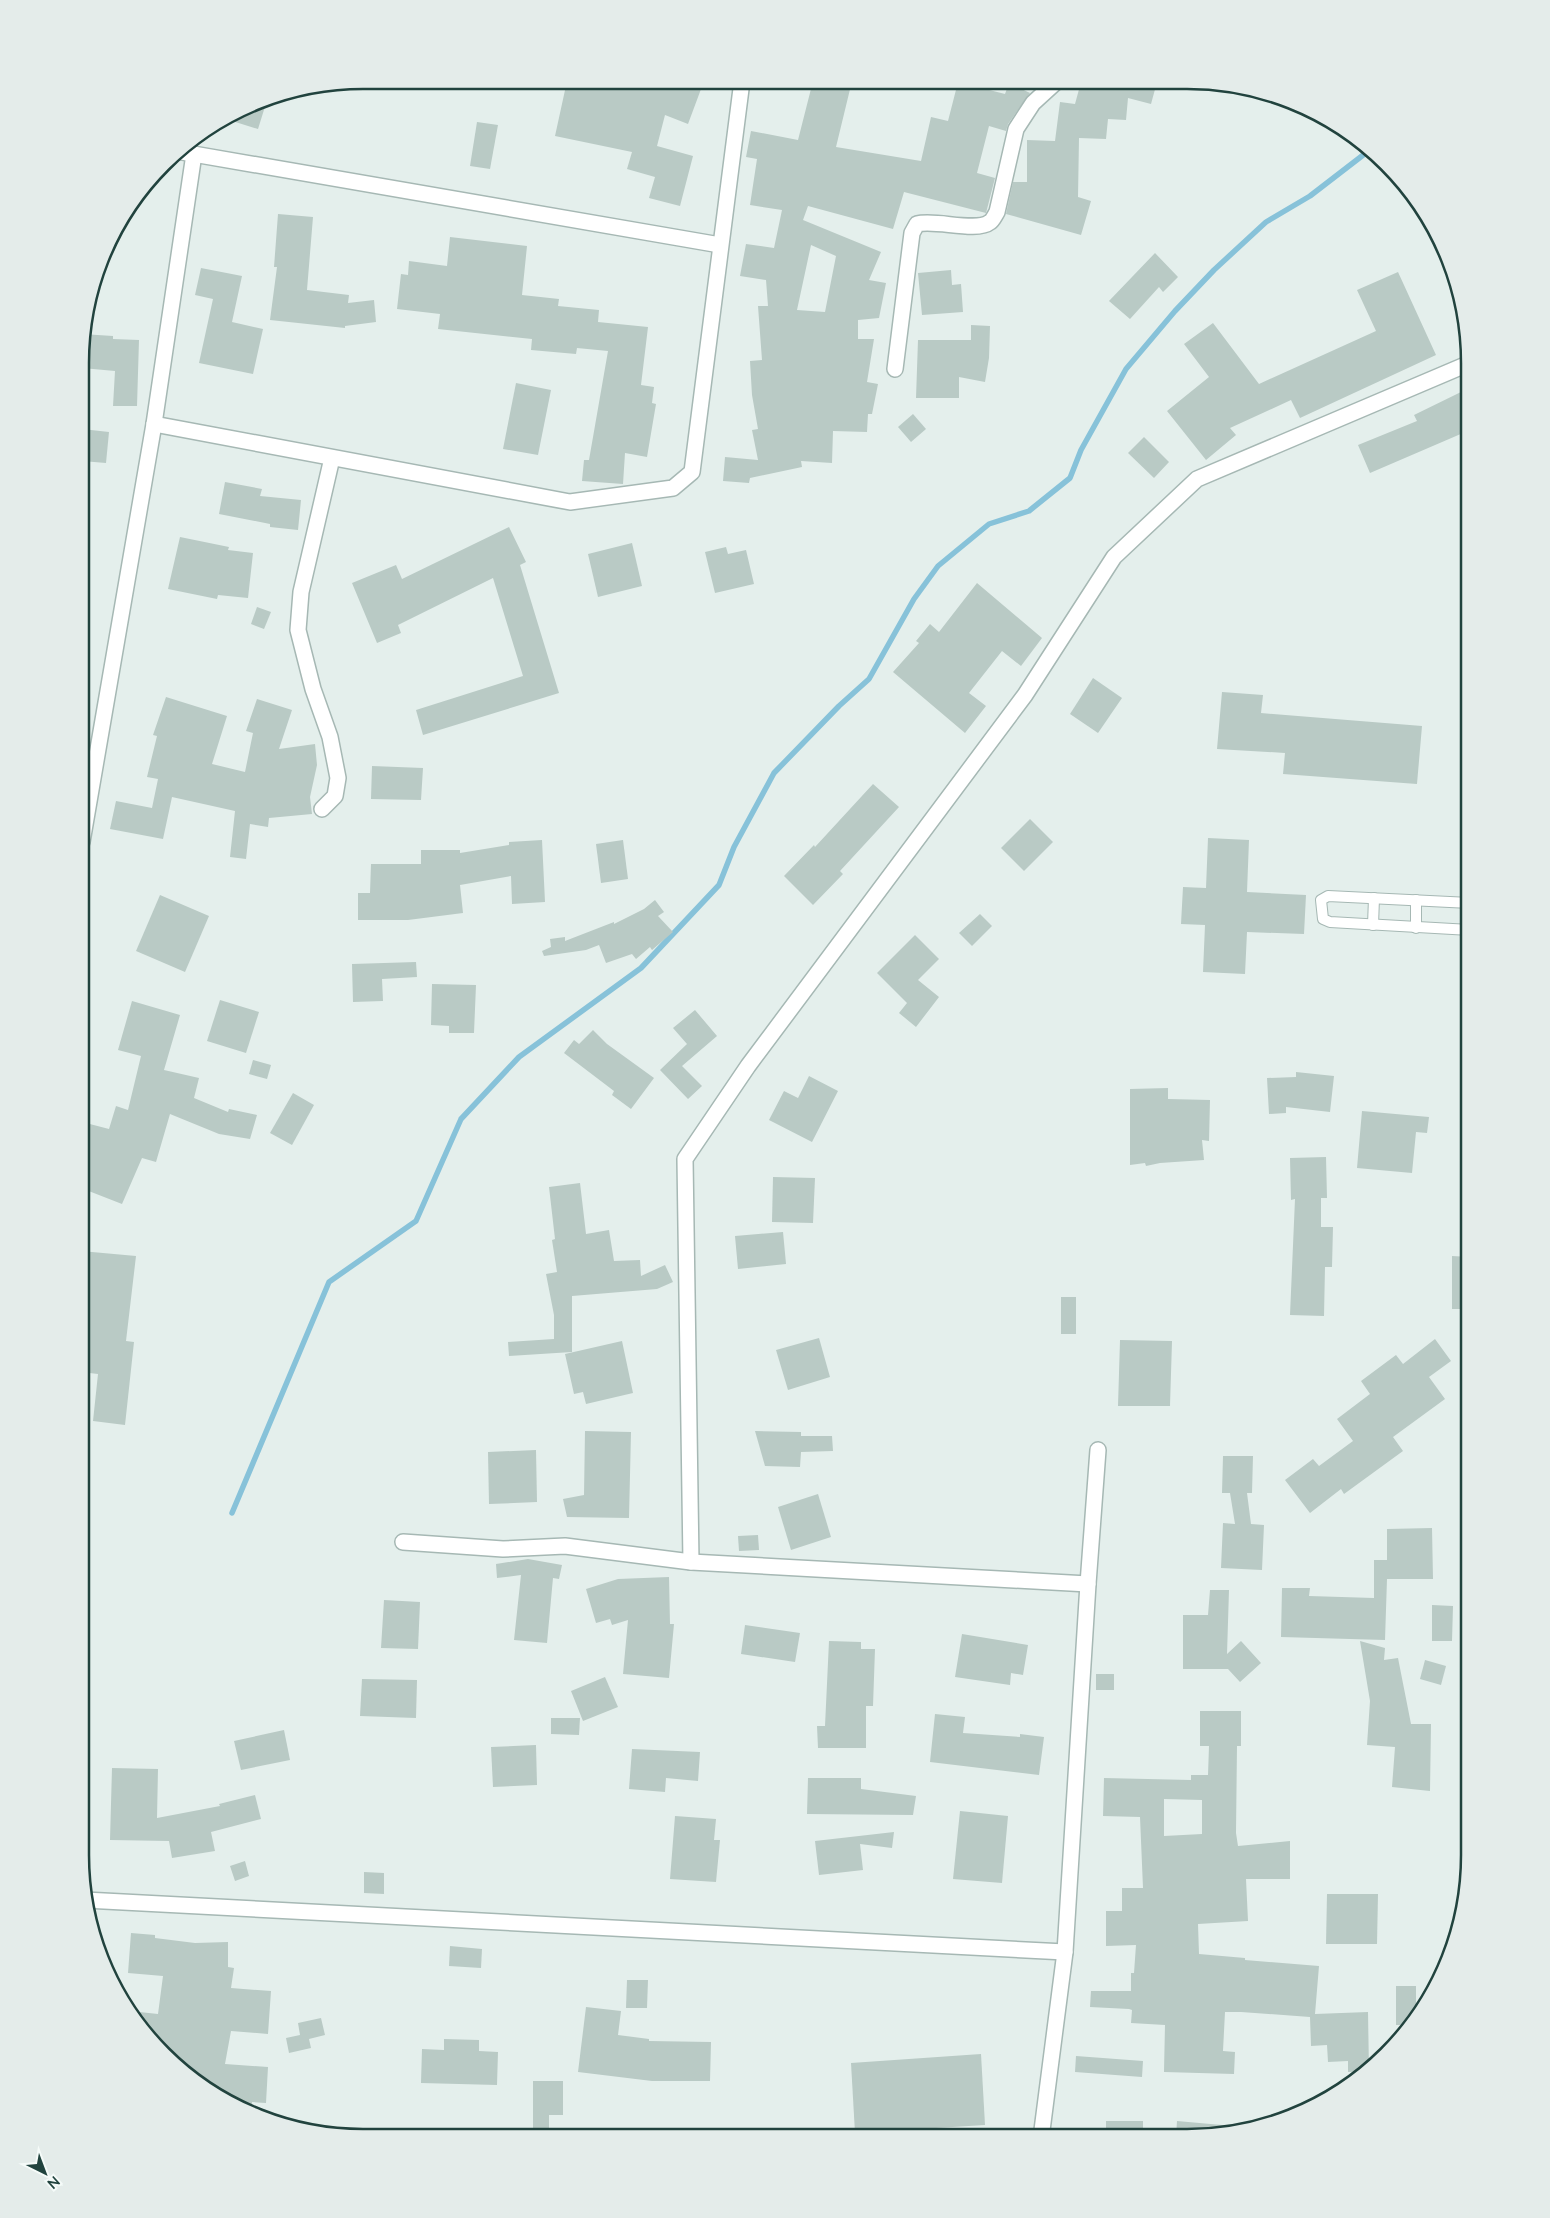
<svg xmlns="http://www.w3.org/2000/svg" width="1550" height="2218" font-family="Lato,sans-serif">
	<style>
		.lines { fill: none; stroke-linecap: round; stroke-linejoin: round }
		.stream { stroke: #87c2d9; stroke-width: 5.5 }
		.building { fill: #b9cac5; fill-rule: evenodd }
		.lane-casing { stroke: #a6b8b4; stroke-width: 12 }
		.street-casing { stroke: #a6b8b4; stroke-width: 18 }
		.lane { stroke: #fff; stroke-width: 10 }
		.street { stroke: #fff; stroke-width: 15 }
		.rim { fill: none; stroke: #21433e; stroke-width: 2.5 }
	</style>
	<rect width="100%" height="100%" fill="#e4efec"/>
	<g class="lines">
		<polyline class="stream" points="232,1513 329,1282 416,1221 461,1119 519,1057 641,968 719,885 734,847 774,773 839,706 869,679 914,599 938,566 989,524 1029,511 1070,478 1081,450 1126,369 1175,311 1214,270 1266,222 1310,196 1371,149"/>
	</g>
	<g class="building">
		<polygon points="567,81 704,81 688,124 665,115 657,146 693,156 680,206 649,198 655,177 627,169 632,152 555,136"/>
		<path d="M813,81H852L836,147L921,161L931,117L948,121L958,82L1005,94L1009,83L1030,93L1008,124L1006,131L989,126L977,173L995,178L986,213L904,192L893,229L808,206L803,220L881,252L869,280L886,283L879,318L858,320V339H874L867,382L878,384L872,414H868L867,432L833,431L832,463L801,461L802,467L750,478L749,483L723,481L725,457L758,460L752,430L758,429L752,395L750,361L762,360L758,306H768L766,280L740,276L746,244L774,248L782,210L750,205L757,159L746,157L751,131L798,140ZM811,245L836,256L825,312L797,310Z"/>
		<polygon points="1081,82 1157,82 1151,104 1128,98 1126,120 1108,119 1106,139 1079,138 1078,197 1091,201 1081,235 1006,214 1013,182 1027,182 1027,140 1055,141 1060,102 1075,104"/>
		<polygon points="268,97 258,129 229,120 231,119"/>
		<polygon points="477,122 498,125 490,169 470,166"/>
		<polygon points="278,214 313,217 307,290 349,295 348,303 374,300 376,322 345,326 345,328 270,320 277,267 274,267"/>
		<polygon points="450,237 527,246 522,295 559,299 558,306 599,310 598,322 648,327 641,385 654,387 652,403 656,404 647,457 625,453 623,484 582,481 584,460 589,460 608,351 577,348 576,354 531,350 532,339 438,329 440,314 397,309 401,274 408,275 409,261 447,266"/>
		<polygon points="1155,253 1178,277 1163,292 1159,287 1130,319 1109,301"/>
		<polygon points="201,268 242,276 232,322 263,329 253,374 199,363 213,299 195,295"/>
		<polygon points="951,270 952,285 961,284 963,312 922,315 918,273"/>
		<polygon points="1398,272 1436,355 1300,418 1291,400 1230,428 1236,435 1206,460 1167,411 1209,377 1184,344 1213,323 1259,384 1376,331 1357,290"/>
		<polygon points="971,325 990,326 989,358 985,382 959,377 959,398 916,398 918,340 971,340"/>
		<polygon points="82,334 113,336 113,339 139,340 137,406 113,406 115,371 82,368"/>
		<polygon points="516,383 551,390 538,455 503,449"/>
		<polygon points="1461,392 1470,411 1470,430 1370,473 1358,445 1417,421 1414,415"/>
		<polygon points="913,414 926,429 911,442 898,427"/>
		<polygon points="82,429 109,432 106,463 82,461"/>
		<polygon points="1144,437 1169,462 1154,478 1128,453"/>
		<polygon points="225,482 262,489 260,496 301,500 298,530 270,527 270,524 219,514"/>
		<polygon points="509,527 526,562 520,565 559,693 423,735 416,710 523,676 493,578 398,625 401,633 377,643 352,583 396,565 402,579"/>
		<polygon points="180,537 229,547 228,550 253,553 248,598 218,595 217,599 168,589"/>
		<polygon points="632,543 642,586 598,597 588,554"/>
		<polygon points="726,547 728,554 746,550 754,584 715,593 705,552"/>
		<polygon points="977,583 1042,638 1021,666 1002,651 969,693 986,706 965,733 893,672 919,643 916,641 930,624 939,632"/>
		<polygon points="257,607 271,612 264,629 251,624"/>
		<polygon points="1093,678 1122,698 1098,733 1070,714"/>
		<polygon points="1222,692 1263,695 1261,713 1422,726 1417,784 1283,774 1285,753 1217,749"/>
		<polygon points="166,697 227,716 212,764 245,772 253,733 246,731 257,699 292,710 279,749 315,744 317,765 310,797 312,814 269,818 268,827 250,824 246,859 230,857 235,811 172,797 163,839 110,829 116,801 152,808 158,779 147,777 157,736 153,735"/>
		<polygon points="372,766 423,768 421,800 371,799"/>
		<polygon points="873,784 899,807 840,871 843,874 813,905 784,876 814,845 815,847"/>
		<polygon points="1030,819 1053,842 1024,871 1001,848"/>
		<polygon points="1208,838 1249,840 1247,892 1306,895 1304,934 1247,932 1245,974 1203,972 1205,925 1181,924 1183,887 1206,888"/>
		<polygon points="542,840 545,902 512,904 511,876 460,885 463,913 408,920 358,920 358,893 370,893 371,864 421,864 421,850 460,850 460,853 509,845 509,842"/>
		<polygon points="623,840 628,879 601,883 596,844"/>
		<polygon points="160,895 209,916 185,972 136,951"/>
		<polygon points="655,900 664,912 658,916 673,932 652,950 650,947 636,959 632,954 606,963 599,945 586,950 544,956 542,951 551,947 550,939 565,937 565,941 614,922 614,924 644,909"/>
		<polygon points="980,914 992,926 972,946 959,933"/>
		<polygon points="915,935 939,959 918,980 939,997 916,1027 899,1013 907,1003 877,973"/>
		<polygon points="416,962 417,977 382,979 383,1001 353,1002 352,964"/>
		<polygon points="432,984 476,985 474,1033 449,1033 449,1026 431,1025"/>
		<polygon points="220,1000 259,1012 246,1053 207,1041"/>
		<polygon points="132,1001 180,1015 164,1070 199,1078 194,1098 228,1112 229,1109 257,1115 250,1139 219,1134 170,1114 156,1162 142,1158 122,1204 81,1188 81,1138 86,1123 109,1129 116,1106 128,1110 141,1056 118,1050"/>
		<polygon points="695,1010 717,1036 682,1066 702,1086 688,1099 660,1070 687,1044 673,1028"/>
		<polygon points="593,1030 607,1044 654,1078 631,1109 612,1095 614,1091 564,1053 574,1040 579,1044"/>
		<polygon points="253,1060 271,1065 267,1079 249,1074"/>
		<polygon points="1296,1072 1334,1076 1330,1112 1286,1107 1286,1113 1269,1114 1267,1078 1296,1077"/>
		<polygon points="809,1076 838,1091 812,1142 769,1120 784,1091 798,1098"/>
		<polygon points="1168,1088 1168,1099 1210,1100 1209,1141 1202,1140 1204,1160 1160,1163 1146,1166 1145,1163 1130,1165 1130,1089"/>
		<polygon points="293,1093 314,1105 292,1145 270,1133"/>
		<polygon points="1362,1111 1429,1117 1427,1133 1416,1132 1412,1173 1357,1168"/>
		<polygon points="1326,1157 1327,1198 1321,1198 1321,1227 1333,1227 1332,1267 1325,1267 1324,1316 1290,1315 1295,1199 1291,1200 1290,1158"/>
		<polygon points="773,1177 815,1178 813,1223 772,1222"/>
		<polygon points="580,1183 586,1234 609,1230 614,1261 640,1260 641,1276 665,1265 673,1282 657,1289 572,1296 572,1352 509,1356 508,1342 554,1339 554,1315 546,1274 557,1272 552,1240 555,1239 549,1187"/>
		<polygon points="783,1232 786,1264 738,1269 735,1236"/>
		<polygon points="81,1251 136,1256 126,1341 134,1342 125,1425 93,1421 98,1374 81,1372"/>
		<polygon points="1452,1256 1470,1257 1470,1309 1452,1309"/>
		<rect x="1061" y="1297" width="15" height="37"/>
		<polygon points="819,1338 830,1377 788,1390 776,1350"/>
		<polygon points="1435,1339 1451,1361 1429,1377 1445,1399 1393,1437 1403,1451 1344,1494 1341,1489 1310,1513 1285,1480 1313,1459 1319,1466 1353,1441 1337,1419 1370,1394 1361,1381 1396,1355 1403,1364"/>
		<polygon points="1120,1340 1172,1341 1170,1406 1118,1406"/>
		<polygon points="622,1341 633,1393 586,1404 583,1392 574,1394 565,1354"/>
		<polygon points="585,1431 631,1432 629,1518 567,1517 563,1499 584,1495"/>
		<polygon points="755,1431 801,1432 801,1436 832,1436 833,1451 801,1452 800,1467 765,1466"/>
		<polygon points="536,1450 537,1502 489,1504 488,1452"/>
		<polygon points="1223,1456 1253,1456 1252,1493 1247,1493 1251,1524 1264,1525 1262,1570 1221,1568 1223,1523 1235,1524 1230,1493 1222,1493"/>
		<polygon points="818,1494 831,1537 791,1550 778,1507"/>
		<polygon points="1432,1528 1433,1579 1387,1579 1385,1640 1281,1637 1282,1588 1310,1588 1309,1596 1374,1598 1374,1560 1387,1560 1387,1529"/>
		<polygon points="758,1535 759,1550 739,1551 738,1536"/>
		<polygon points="528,1559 562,1565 559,1579 553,1578 547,1643 514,1640 521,1575 497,1578 496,1564"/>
		<polygon points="669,1577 670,1624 674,1624 669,1678 623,1674 628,1620 612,1625 610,1619 596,1623 586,1589 618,1579"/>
		<polygon points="1210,1590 1229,1590 1227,1654 1241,1641 1261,1663 1240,1682 1228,1669 1183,1669 1183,1615 1208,1615"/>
		<polygon points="384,1600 420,1602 418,1649 381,1648"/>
		<polygon points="1432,1605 1453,1606 1452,1641 1432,1641"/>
		<polygon points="745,1625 800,1633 795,1662 741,1654"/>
		<polygon points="962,1634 1028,1645 1023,1675 1011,1673 1010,1685 955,1677"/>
		<polygon points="829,1641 861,1642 861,1649 875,1649 873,1706 866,1706 866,1748 818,1748 817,1726 825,1726"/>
		<polygon points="1360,1641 1385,1648 1384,1660 1398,1658 1411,1724 1431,1724 1430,1791 1392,1787 1395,1747 1367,1745 1370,1701"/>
		<polygon points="1425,1660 1446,1666 1441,1685 1420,1679"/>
		<rect x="1096" y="1674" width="18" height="16"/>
		<polygon points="605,1677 618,1707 583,1721 571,1691"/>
		<polygon points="362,1679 417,1680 416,1718 360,1716"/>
		<path d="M1200,1711H1241V1746H1237L1236,1833L1238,1846L1290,1841V1879H1246L1248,1921L1198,1924L1199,1954L1245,1958V1960L1319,1966L1315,2014L1368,2012L1369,2071L1348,2072V2061L1328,2062L1327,2045L1311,2046L1310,2017L1241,2012H1225L1223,2051L1235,2052L1234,2074L1164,2072L1165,2025L1131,2023L1132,2010L1129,2009L1090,2007L1091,1991H1131V1973H1134L1136,1945L1106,1946V1911H1122V1888H1143L1140,1817L1103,1816L1104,1778L1191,1780V1775H1208L1209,1746H1200ZM1164,1799L1202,1800V1834L1164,1836Z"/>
		<polygon points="935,1714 965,1717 963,1733 1020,1737 1020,1734 1044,1737 1039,1775 930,1762"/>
		<polygon points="551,1718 580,1718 579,1735 551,1734"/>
		<polygon points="284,1730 290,1760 241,1770 234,1741"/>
		<polygon points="536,1745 537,1785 493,1787 491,1747"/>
		<polygon points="632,1749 700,1752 698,1781 666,1778 665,1792 629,1789"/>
		<polygon points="112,1768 158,1769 157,1818 220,1806 219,1804 255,1795 261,1819 211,1832 215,1851 172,1858 169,1841 110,1840"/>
		<polygon points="808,1778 861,1778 861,1789 916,1796 913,1815 807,1814"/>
		<polygon points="960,1811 1008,1816 1002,1883 953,1879"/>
		<polygon points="675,1816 716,1819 714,1840 720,1840 716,1882 670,1879"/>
		<polygon points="894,1832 892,1848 860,1844 863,1870 819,1875 815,1841"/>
		<polygon points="245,1861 249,1876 235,1881 230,1866"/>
		<polygon points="364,1872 384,1873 384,1894 364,1893"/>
		<polygon points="1327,1894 1378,1894 1377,1944 1326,1944"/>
		<polygon points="131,1933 155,1935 155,1938 195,1943 228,1942 228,1967 234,1968 231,1988 271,1991 268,2034 231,2031 225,2064 268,2067 266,2103 252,2102 252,2115 191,2080 150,2041 130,2011 158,2014 163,1976 128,1973"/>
		<polygon points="450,1946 482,1949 481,1968 449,1966"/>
		<polygon points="627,1980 648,1980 647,2008 626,2008"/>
		<polygon points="1396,1986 1416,1986 1416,2020 1411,2025 1396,2025"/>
		<polygon points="586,2007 621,2011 618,2035 649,2039 649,2041 711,2042 710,2081 652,2081 578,2072"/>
		<polygon points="321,2018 325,2035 309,2039 311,2048 289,2053 286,2038 300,2035 298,2023"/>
		<polygon points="444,2039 479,2040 479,2051 498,2052 497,2085 421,2083 422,2049 444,2050"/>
		<polygon points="981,2054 985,2125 855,2133 851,2063"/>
		<polygon points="1076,2056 1143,2061 1142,2077 1075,2072"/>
		<polygon points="533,2081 563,2081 563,2115 549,2115 549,2136 533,2136"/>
		<rect x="1106" y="2121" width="37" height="17"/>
		<polygon points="1177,2121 1233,2126 1233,2133 1176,2138"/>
	</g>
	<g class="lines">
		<g class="lane-casing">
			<g id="lane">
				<polyline points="1416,900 1416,928"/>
				<polyline points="1373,925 1374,898"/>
				<polyline points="1470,930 1330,922 1323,919 1321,900 1328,896 1470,903"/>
			</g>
		</g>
		<g class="street-casing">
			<g id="street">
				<polyline points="176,151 720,245"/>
				<path d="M895,369L912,233L917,224C936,219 976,233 990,222C993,220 995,215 997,212L1016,129L1033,103L1056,82"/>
				<polyline points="154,424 570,502 673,488 692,472 742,81"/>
				<polyline points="322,809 335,796 338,778 330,737 313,689 298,630 301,592 332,458"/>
				<polyline points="82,842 154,424 194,154"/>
				<polyline points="403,1542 503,1549 565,1546 691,1562 1088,1584"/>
				<polyline points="691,1562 685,1159 748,1066 1025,695 1114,557 1197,479 1470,363"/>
				<polyline points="85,1900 1065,1952"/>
				<polyline points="1041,2138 1065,1952 1088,1584 1098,1450"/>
			</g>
		</g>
		<use href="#lane" class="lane"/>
		<use href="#street" class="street"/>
	</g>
	<path d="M0 0H1550V2218H0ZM363 89H1187A274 274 0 0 1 1461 363V1855A274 274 0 0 1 1187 2129H363A274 274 0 0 1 89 1855V363A274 274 0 0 1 363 89Z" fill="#e4ecea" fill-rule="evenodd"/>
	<path class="rim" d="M363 89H1187A274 274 0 0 1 1461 363V1855A274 274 0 0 1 1187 2129H363A274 274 0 0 1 89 1855V363A274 274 0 0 1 363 89Z"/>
	<g transform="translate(45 2173) rotate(138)" stroke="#f5fbf9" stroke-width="4" paint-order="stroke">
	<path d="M0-4L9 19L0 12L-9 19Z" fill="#21433e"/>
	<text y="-8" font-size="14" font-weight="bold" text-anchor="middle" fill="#21433e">N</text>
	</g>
</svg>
